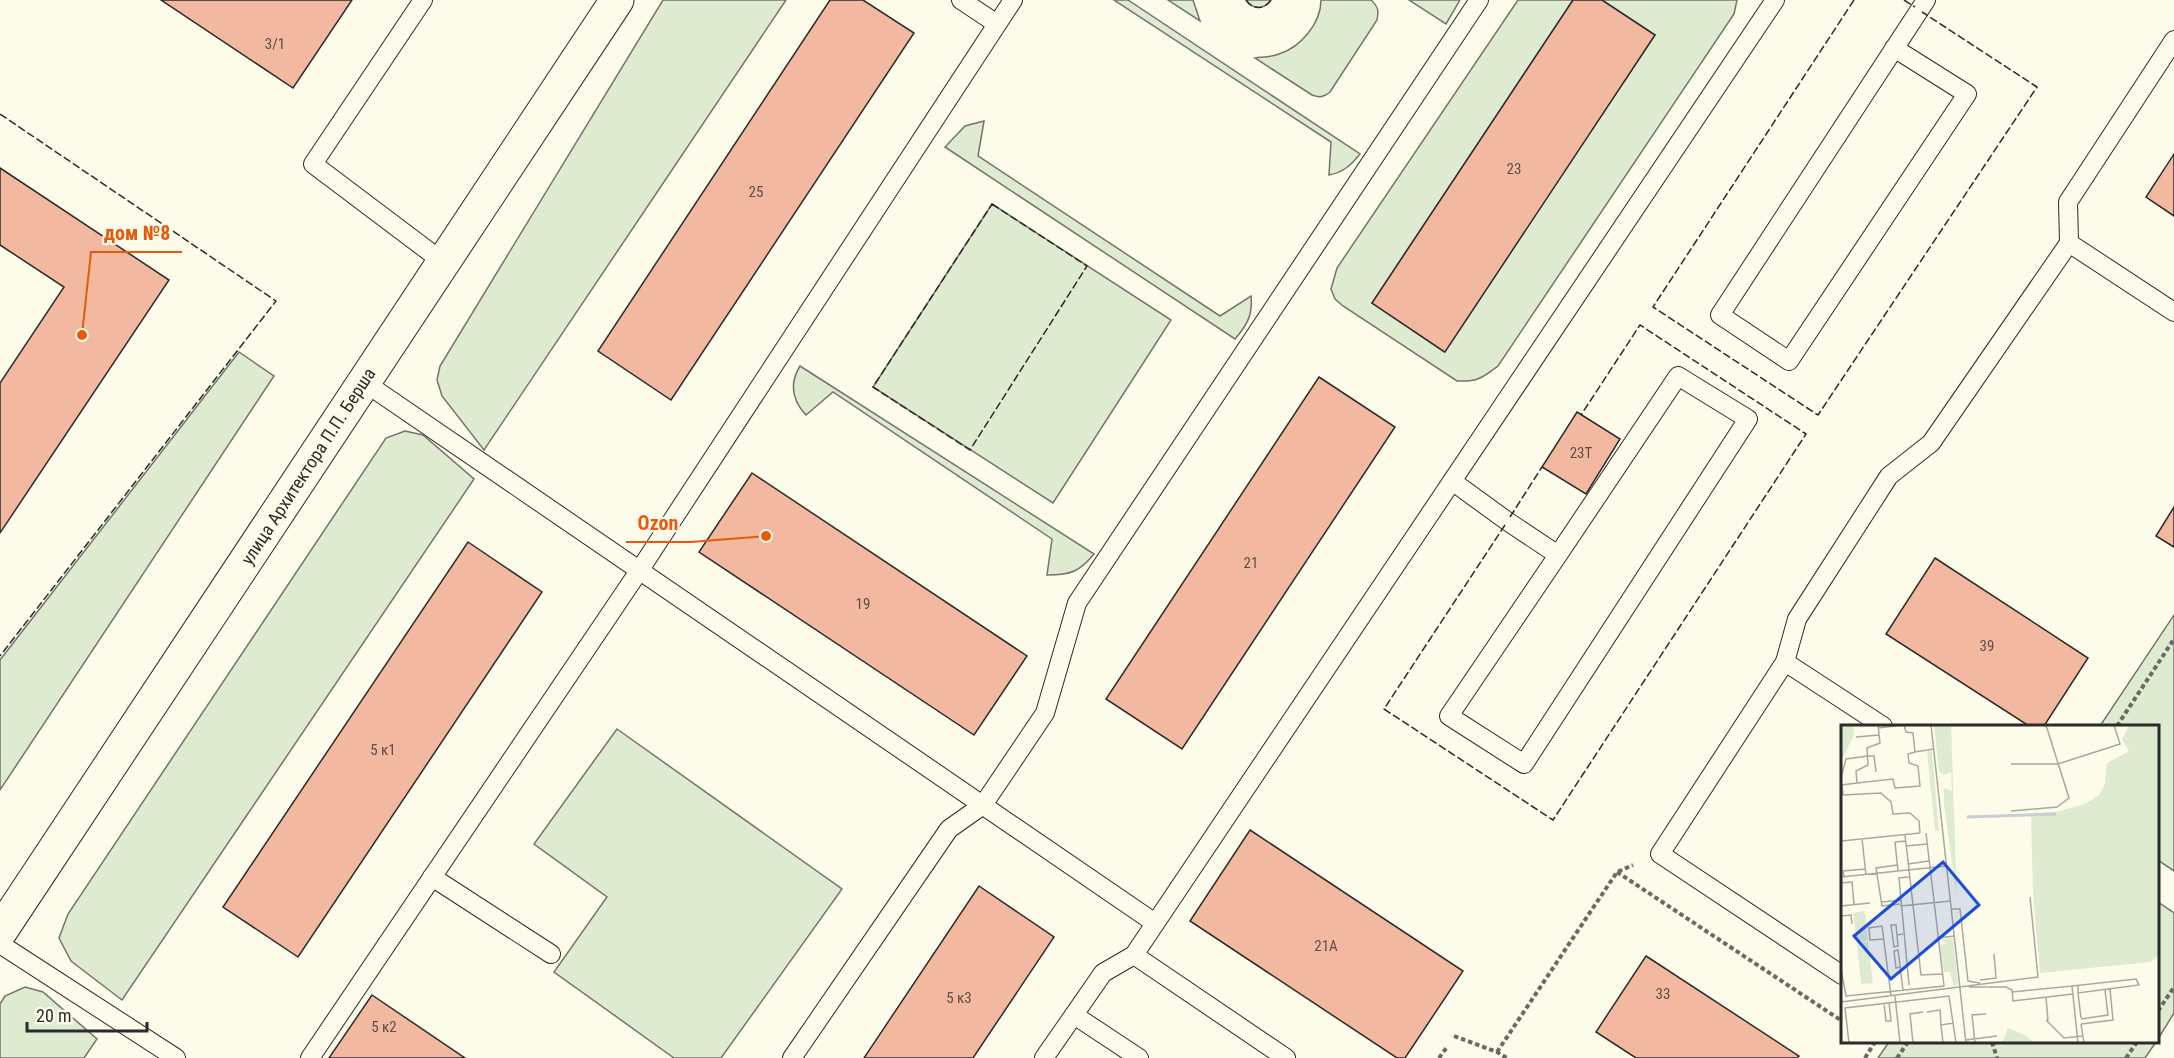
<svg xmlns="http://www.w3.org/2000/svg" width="2174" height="1058" font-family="'Roboto Condensed',sans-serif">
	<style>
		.green { fill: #deebd1; stroke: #74746e; stroke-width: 1.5 }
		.building { fill: #f2b8a0; stroke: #2b2b2b; stroke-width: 1.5 }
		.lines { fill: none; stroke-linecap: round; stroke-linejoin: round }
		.lane-casing { stroke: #2b2b2b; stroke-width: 20 }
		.secondary-casing { stroke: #2b2b2b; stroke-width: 35 }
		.path { stroke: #6a6964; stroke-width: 4; stroke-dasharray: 4.5 3; stroke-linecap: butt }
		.lane { stroke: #fdfbea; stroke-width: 18 }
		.secondary { stroke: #fdfbea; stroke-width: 33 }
		.fence { stroke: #2b2b2b; stroke-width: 1.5; stroke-dasharray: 8 3; stroke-linecap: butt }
		.labels { text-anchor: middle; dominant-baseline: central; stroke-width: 4.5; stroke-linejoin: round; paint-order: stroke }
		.number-label { font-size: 15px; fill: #5d4e48 }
		.street-label { font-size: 18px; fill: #2b2b2b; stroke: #fdfbea }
		.inset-river { fill: none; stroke: #c7d0d0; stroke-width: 3 }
		.inset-road { fill: none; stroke: #a9a89e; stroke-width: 1.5 }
		.view { fill: #1d4ed8; fill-opacity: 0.15; stroke: #1d4ed8; stroke-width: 3 }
		.inset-edge { fill: none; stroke: #2b2b2b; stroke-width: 3 }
		.leader { fill: none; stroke: #e8590c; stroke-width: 2 }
		.callout-dot { fill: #e8590c; stroke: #fdfbea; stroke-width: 2 }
		.callout-label { font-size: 20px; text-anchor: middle; font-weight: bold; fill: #e8590c; stroke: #fdfbea; stroke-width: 4.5; stroke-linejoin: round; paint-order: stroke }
	</style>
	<rect width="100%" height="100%" fill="#fdfbea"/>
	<g class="green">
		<polygon points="663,0 786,0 484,450 442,396 437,380 440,366"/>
		<path d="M1114,0H1128L1360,154C1351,165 1344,172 1329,175L1331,142Z"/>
		<polygon points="1168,0 1193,0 1200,21"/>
		<path d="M1246,0H1271C1264,10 1253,10 1246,0Z"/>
		<path d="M1321,0H1371C1378,6 1379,11 1377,20L1330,92C1324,97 1320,98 1312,95L1255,58C1263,57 1272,57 1279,54C1301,47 1321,23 1321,0Z"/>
		<polygon points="1409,0 1460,0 1446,24"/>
		<path d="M1518,0H1573L1372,303L1444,352L1655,35L1602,0H1737L1734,14L1498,366C1482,378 1477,382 1457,381L1343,306L1335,299L1331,289L1337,268Z"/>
		<path d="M984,121L978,156L1220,316L1251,296C1253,315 1247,325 1235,339L945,147L965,126Z"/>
		<polygon points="992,204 1171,320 1053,503 873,387"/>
		<polygon points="239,352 274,376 0,790 0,660"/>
		<path d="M800,366L1094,554C1079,572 1071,575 1047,575L1052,539L833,392L806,415C792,400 789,384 800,366Z"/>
		<polygon points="405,431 423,435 474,479 122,1000 71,961 59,938 68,914 386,438"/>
		<polygon points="2174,615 2174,871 2158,860 2158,726 2100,726"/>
		<polygon points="617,729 842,889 721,1058 674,1058 554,972 607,897 534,844"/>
		<polygon points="2158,902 2174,913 2174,1013 2158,1039"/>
		<polygon points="25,987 43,992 97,1039 84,1058 0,1058 0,1004 5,996"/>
		<polygon points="1889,1042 2156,1042 2145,1058 1878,1058"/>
	</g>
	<g class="building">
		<polygon points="161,0 352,0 293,88"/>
		<polygon points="830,0 863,0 914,33 671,400 598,351"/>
		<polygon points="1573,0 1602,0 1655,35 1445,352 1372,303"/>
		<polygon points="2174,154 2174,216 2146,197"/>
		<polygon points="0,168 169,280 0,533 0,383 64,287 0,245"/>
		<polygon points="1319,377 1395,427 1182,749 1106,699"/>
		<polygon points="1577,412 1620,439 1586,494 1542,467"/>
		<polygon points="752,473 1027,656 974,735 699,552"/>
		<polygon points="2174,507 2174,547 2156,536"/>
		<polygon points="468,542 542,592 298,957 223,907"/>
		<polygon points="1935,558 2088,658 2044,726 2029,726 1886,634"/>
		<polygon points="1250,830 1463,971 1405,1058 1397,1058 1190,921"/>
		<polygon points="979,886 1054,937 973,1058 864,1058"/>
		<polygon points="1646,956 1799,1056 1797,1058 1636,1058 1596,1032"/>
		<polygon points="372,995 465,1058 329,1058"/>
	</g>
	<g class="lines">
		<g class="lane-casing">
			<g id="lane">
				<polyline points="423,0 313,164 443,262"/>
				<polyline points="961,0 997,24"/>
				<polyline points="1894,48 1967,94 1789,361 1720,315 1926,0"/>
				<polyline points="2069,243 2174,312"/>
				<polyline points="364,382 1155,923"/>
				<polyline points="1452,481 1507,521 1558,555 1449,716 1524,764 1748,419 1678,376 1558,555"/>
				<polyline points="1785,662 1883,726"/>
				<polyline points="432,877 551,954"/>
				<polyline points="0,944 176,1058"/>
				<polyline points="1134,955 1286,1058"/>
				<polyline points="1842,975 1660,854 1785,662 1797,619 1889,476 1931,443 2069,243 2068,202 2174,40"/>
				<polyline points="1074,1015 1139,1058"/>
				<polyline points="310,1058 639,571 1013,0"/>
				<polyline points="792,1058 949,829 983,805 1045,713 1077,603 1479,0"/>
				<polyline points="1044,1058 1103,973 1134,955 1775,0"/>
			</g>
		</g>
		<g class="secondary-casing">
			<polyline id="secondary" points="0,932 617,0"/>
		</g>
		<g class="path">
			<polyline points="2117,726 2174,639"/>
			<polyline points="1617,872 1842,1021"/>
			<polyline points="2158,1011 2174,987"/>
			<polyline points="1454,1036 1497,1052 1507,1058"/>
			<polyline points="1992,1042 1997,1058"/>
			<polyline points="1497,1052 1617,872 1633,865"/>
			<polyline points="1439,1058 1447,1047"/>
			<polyline points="1865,1058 1875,1042 1874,1042"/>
			<polyline points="1897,1058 1908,1042"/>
			<polyline points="2126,1058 2137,1042"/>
		</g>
		<use href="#lane" class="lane"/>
		<use href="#secondary" class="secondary"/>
		<g class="fence">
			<path d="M1246,0C1253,10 1264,10 1271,0"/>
			<polyline points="1854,0 1653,307 1818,415 2037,87 1922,12"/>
			<polyline points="1904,0 1915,7"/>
			<polyline points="0,114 276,301 0,656"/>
			<polygon points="992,204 1087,266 970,450 873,387"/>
			<polyline points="1510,517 1542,467"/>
			<polyline points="1505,525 1384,709 1553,820 1806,434 1640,325 1581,415"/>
		</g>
	</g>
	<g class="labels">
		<g class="number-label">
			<text x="275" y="44">3/1</text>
			<text x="1514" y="169">23</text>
			<text x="756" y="192">25</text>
			<text x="1581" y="453">23Т</text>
			<text x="1251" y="563">21</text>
			<text x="863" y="604">19</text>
			<text x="1987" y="646">39</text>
			<text x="383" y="750">5 к1</text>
			<text x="1326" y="946">21А</text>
			<text x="1663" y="994">33</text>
			<text x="959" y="998">5 к3</text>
			<text x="384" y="1027">5 к2</text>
		</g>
		<g class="street-label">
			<text transform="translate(308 466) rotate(-57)">улица Архитектора П.П. Берша</text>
		</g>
	</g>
	<g transform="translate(1841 725)">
		<rect width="318" height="318" fill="#fdfbea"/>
		<path d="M0,0H12L13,10L0,37ZM93,0H110L116,173L103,79V63L111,66L110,47L103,50L98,46ZM288,0H318V230L309,237L199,248L192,169L190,88L215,87L244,79L258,70L264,59L266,38L288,26L281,15ZM86,26H91L98,106H94ZM24,186L27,216L16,217L12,188ZM112,213L117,258L113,262L109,247H103L98,220L106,219L99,214ZM27,217L32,258L20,259L16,219ZM167,303L184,310L193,318H161Z" fill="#deebd1"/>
		<path class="inset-river" d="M126,92L215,89"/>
		<path class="inset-road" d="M90,0L125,318M173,0H205M37,3L63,0L65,7L72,8L74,27L93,24M15,12L38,10M170,39H217L279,19L273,0M1,49L5,34L27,31H33L35,47M16,58L15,46L27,40L26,23L39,18L37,0M2,70L1,60L16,58L52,54L54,63L79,61L77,41L68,38L67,29L74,27M2,70L40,68L50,77L52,89L69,88L78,96L79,108M170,86L216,82L228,73L205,0M64,110L80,250L101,249M21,114L25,150M0,116L79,108M65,116L54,117L57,146L106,141M65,121L86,119M67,139L88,136M56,140L35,143L41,181L59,179M3,151L2,146L24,144M0,152L57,146M0,158L11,157L13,180M41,177L60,175M0,181L29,178M59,181L110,176M111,184H119L127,256L139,258M0,191L10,190L11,199M56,210L57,221L53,222L50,200H55L56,210L62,209M96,213L114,211M43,214L29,215L28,203L41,201L50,271M59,242L55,243L53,226L57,225L62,265M0,244L5,271L103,261L85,108M139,255L155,253L153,229M68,260L58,153L68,152M231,261L295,254L298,260L237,268V260M128,262H165L171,265L172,276L232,269M171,267L231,261L237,318M237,268L240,293M54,271L59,318M205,272L207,296M0,277L197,252L189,172M43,278L45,296H50L48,277M86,287L99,285L100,300L113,298M240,294L267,290L264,265M205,295L223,313L242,311M240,299L272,295L269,264M240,299L243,318M100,300L102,318M125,315L156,311M8,318L4,283L108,271L115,318M72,318L69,289L82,287M134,318L131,290L145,289"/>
		<path class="view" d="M102,137L138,180L50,254L13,211Z"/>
		<rect width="318" height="318" class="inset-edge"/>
	</g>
	<path class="leader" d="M82 335L91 252H182M766 536L691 542H626"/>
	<g class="callout-dot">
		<circle cx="82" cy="335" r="6"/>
		<circle cx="766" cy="536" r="6"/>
	</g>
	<g class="callout-label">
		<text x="137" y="240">дом №8</text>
		<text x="658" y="530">Ozon</text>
	</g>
	<path d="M27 1022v9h120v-9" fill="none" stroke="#2b2b2b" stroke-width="3"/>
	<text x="36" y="1022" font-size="18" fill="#2b2b2b" stroke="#fdfbea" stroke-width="4.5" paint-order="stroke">20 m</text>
</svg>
